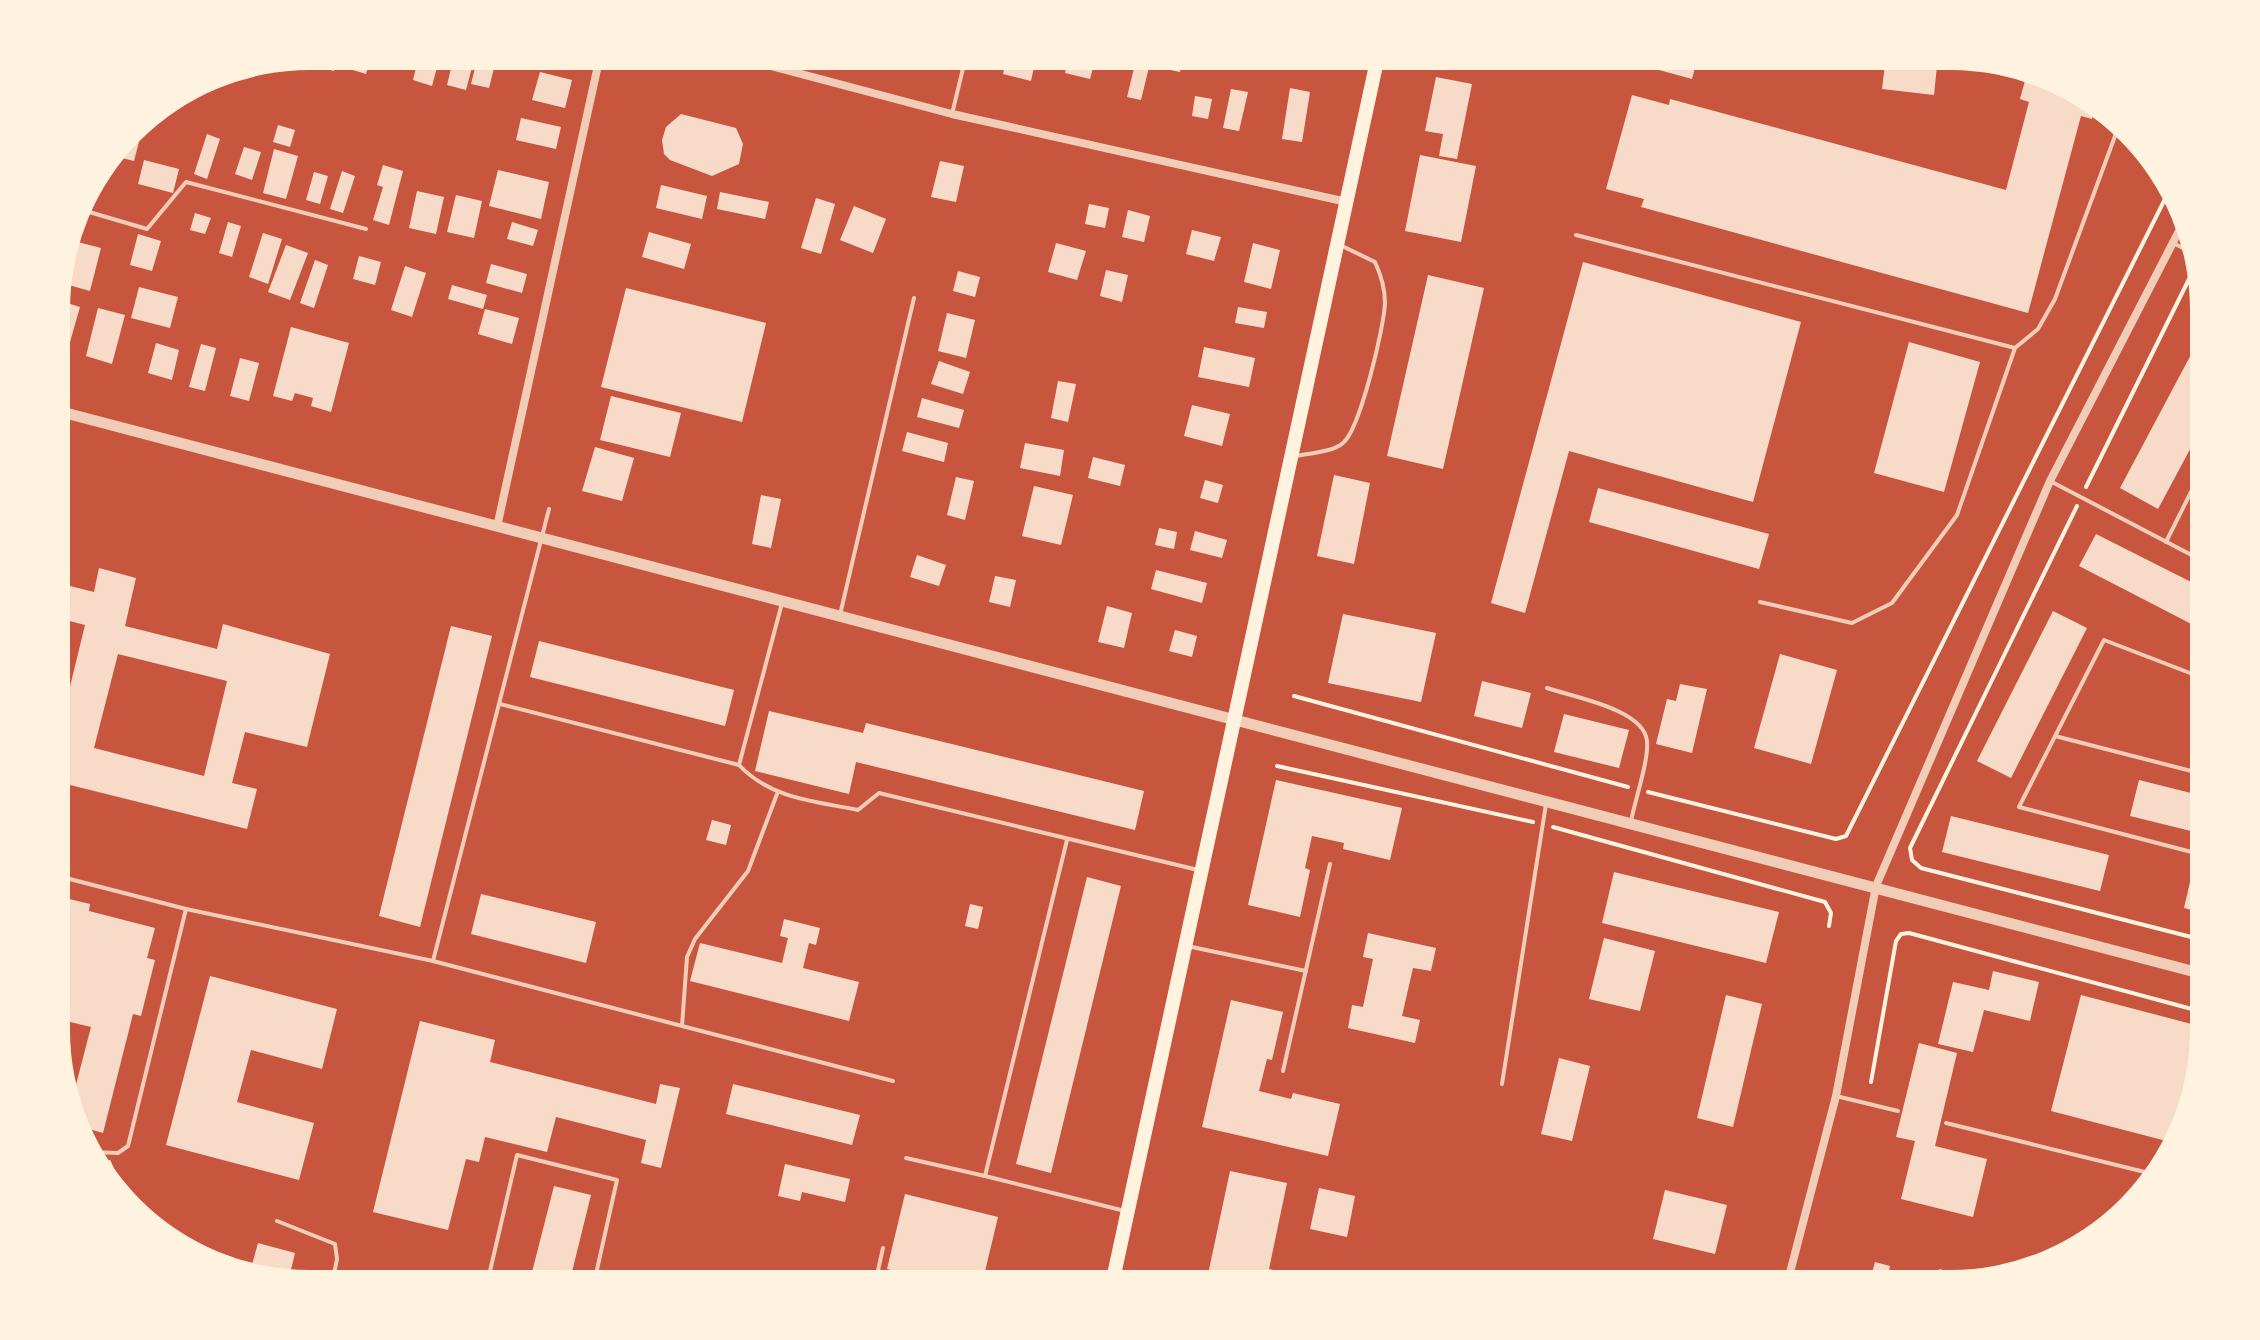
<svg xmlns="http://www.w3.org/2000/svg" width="2260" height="1340" font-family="'DejaVu Sans',sans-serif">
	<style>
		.building { fill: #f7dbc8; fill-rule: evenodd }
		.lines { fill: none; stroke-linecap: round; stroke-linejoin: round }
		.path { stroke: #fff3e0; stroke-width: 4 }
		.service { stroke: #f1ccb7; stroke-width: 4 }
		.minor { stroke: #f1ccb7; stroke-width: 8 }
		.tertiary { stroke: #f1ccb7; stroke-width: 11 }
		.primary { stroke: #fff3e0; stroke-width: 14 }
	</style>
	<rect width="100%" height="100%" fill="#c8553d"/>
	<g class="building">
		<polygon points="313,56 338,56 334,71 311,65"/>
		<polygon points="346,56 371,56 366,74 343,67"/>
		<polygon points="419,56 440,56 432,86 413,80"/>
		<polygon points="454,56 475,56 466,90 447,85"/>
		<polygon points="478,56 497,56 489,88 471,84"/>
		<polygon points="1007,56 1036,58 1031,81 1003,74"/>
		<polygon points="1069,56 1096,56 1090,79 1065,73"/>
		<polygon points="1154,56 1183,56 1180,72 1151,66"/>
		<polygon points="1640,56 1698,56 1692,79 1637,64"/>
		<polygon points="1886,56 1938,56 1934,95 1882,89"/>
		<polygon points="1135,64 1149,67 1141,100 1127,97"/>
		<polygon points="540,72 572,80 565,108 532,100"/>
		<polygon points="1436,77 1472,84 1457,159 1439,156 1443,134 1425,131"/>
		<polygon points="2026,77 2077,90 2095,107 2092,119 2081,116 2028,313 1641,207 1644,199 1606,189 1632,95 1669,105 1670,99 2006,190 2029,102 2020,99"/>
		<polygon points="1290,88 1310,92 1302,142 1282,139"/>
		<polygon points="1231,89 1248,92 1239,131 1223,128"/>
		<polygon points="1195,96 1212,99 1208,119 1192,116"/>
		<polygon points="168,103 161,122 146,117"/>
		<polygon points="681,114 736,128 743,144 739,164 712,176 670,160 664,154 662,140 666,127"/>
		<polygon points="521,118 561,127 556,149 516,140"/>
		<polygon points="278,125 295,130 290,147 273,142"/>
		<polygon points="133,132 141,134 134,161 114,156"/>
		<polygon points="207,134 220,139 207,179 194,174"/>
		<polygon points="244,147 261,152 252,180 235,174"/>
		<polygon points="274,149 298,156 286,199 263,193"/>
		<polygon points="1420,155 1476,166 1461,242 1405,231"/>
		<polygon points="144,160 179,169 173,193 138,184"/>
		<polygon points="940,161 964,166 956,202 931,197"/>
		<polygon points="383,165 403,171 389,225 373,220 383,187 377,185"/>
		<polygon points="498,170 549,182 541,219 489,206"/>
		<polygon points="342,171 355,176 343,213 330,209"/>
		<polygon points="314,172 328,176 320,204 306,200"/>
		<polygon points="661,185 707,196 702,219 656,208"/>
		<polygon points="417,191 444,197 436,234 409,228"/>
		<polygon points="720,192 769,202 765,219 717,209"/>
		<polygon points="456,195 482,201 474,238 447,232"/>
		<polygon points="816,198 835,204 821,254 801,248"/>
		<polygon points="1089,204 1109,208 1105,228 1085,224"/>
		<polygon points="854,206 886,219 873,253 840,240"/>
		<polygon points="1128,210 1150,216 1144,242 1122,237"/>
		<polygon points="195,213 211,218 205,234 190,230"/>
		<polygon points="228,222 241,226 232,257 219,253"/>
		<polygon points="512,222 538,230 533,246 507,239"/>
		<polygon points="1192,230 1221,237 1214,261 1186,254"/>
		<polygon points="649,232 691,244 684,269 642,257"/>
		<polygon points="263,233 282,239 268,284 249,277"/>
		<polygon points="138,234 161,241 152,271 130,265"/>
		<polygon points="70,240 101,248 90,291 58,282"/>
		<polygon points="1056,243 1086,251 1077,280 1048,272"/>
		<polygon points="1253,243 1280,250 1271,289 1244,282"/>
		<polygon points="286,245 308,253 290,300 268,292"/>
		<polygon points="359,256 381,262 375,285 353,279"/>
		<polygon points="315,260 328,265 314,308 300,303"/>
		<polygon points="1583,262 1801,322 1753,502 1569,451 1525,613 1491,603"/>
		<polygon points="491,264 527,274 522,293 486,283"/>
		<polygon points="405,266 426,273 412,317 391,310"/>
		<polygon points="1106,270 1128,275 1122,302 1100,296"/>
		<polygon points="958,271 980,277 975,297 953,291"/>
		<polygon points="1428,275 1484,288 1443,469 1387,456"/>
		<polygon points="452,285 487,295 483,309 448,299"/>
		<polygon points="139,287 178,297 170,328 131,318"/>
		<polygon points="626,288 766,323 742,422 601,387"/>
		<polygon points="58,300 80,307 70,342 58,338"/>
		<polygon points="1238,307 1267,312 1264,328 1235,323"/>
		<polygon points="98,308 125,315 112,364 86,356"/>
		<polygon points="485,309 519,318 512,344 478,334"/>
		<polygon points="947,313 975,320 966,358 938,351"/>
		<polygon points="291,327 349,343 331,412 311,406 313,398 295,393 292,401 273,396"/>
		<polygon points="2203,332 2203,425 2158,509 2120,488"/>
		<polygon points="1909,342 1980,362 1944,492 1874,473"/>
		<polygon points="156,343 179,350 172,380 148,373"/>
		<polygon points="201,344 216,348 205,391 189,387"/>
		<polygon points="1204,347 1255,358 1249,387 1198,377"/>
		<polygon points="240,358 259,363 249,401 230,396"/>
		<polygon points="939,361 970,372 963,394 931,384"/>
		<polygon points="1058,381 1076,384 1068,422 1051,418"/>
		<polygon points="611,396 681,413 670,457 600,440"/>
		<polygon points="922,398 964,410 959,428 917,417"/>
		<polygon points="1192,405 1230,414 1222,446 1184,436"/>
		<polygon points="907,432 948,443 944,462 902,451"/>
		<polygon points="1025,443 1064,450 1060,476 1020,468"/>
		<polygon points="595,447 634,458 622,501 582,491"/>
		<polygon points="1093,457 1125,465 1120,486 1088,478"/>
		<polygon points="1334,475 1370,483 1354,564 1317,556"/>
		<polygon points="956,477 974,481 965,520 947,515"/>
		<polygon points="1205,480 1223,485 1218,503 1200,498"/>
		<polygon points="1034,486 1073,495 1061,545 1022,536"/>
		<polygon points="1598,488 1769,534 1759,569 1589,522"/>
		<polygon points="761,495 781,499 771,548 752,544"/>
		<polygon points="1159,528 1177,532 1174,549 1155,545"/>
		<polygon points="1195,531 1227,540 1222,558 1190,550"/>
		<polygon points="2096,534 2203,588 2203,630 2079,566"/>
		<polygon points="917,555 946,565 939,586 910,577"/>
		<path d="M99,568L136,578L125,626L217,649L223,624L330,654L307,747L245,732L232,783L257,789L247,829L58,782V736L85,625L58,618V583L94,592ZM118,654L227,681L204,776L94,748Z"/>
		<polygon points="1156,570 1207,583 1202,603 1151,589"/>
		<polygon points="995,576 1016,580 1010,607 989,602"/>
		<polygon points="1107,606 1132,613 1124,648 1098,642"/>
		<polygon points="2053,611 2087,628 2011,778 1977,761"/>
		<polygon points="1343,614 1436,633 1421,702 1328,683"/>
		<polygon points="451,626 492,636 420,927 379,916"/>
		<polygon points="1175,630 1197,636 1192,657 1169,651"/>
		<polygon points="539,641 734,690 725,726 530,677"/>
		<polygon points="1780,654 1837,670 1811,764 1754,748"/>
		<polygon points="1482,681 1531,693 1522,728 1474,716"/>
		<polygon points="1680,684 1707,689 1692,753 1656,744 1667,699 1676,701"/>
		<polygon points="769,711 863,733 866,723 1144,791 1135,830 856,762 849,794 755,771"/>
		<polygon points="1564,714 1629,730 1619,768 1554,752"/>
		<polygon points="1276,780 1402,808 1390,860 1343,849 1344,843 1312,836 1305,868 1310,870 1300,917 1248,905"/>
		<polygon points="2139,780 2203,796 2203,834 2130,816"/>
		<polygon points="1951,816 2109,855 2100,891 1942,852"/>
		<polygon points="712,820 731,825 726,845 706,840"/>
		<polygon points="1614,872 1779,912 1766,963 1602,923"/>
		<polygon points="1087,877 1121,886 1051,1173 1016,1164"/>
		<polygon points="2190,882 2203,885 2203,913 2184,908"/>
		<polygon points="481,894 596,922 586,963 471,934"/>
		<polygon points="69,899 90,904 89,911 155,928 147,958 155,960 141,1016 133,1014 103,1133 82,1127 72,1100 91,1027 58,1019 58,903 67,906"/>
		<polygon points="970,904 983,907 978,929 965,926"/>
		<polygon points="784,919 820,928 816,945 809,943 803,968 859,982 849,1021 690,981 700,943 782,963 788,938 780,936"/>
		<polygon points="1368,933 1436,948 1431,971 1413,968 1402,1016 1420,1020 1415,1043 1348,1028 1352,1005 1363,1007 1373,959 1363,957"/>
		<polygon points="1604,938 1655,951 1640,1011 1589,999"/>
		<polygon points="1993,971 2039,982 2030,1021 1984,1010 1973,1052 1938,1044 1953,982 1989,990"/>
		<polygon points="210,976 337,1009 322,1069 251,1050 237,1102 314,1123 299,1180 166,1145"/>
		<polygon points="1726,995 1762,1004 1733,1127 1697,1118"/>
		<polygon points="2081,995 2203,1027 2203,1046 2174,1143 2051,1111"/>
		<polygon points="1231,1000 1283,1012 1272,1060 1267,1059 1259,1091 1291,1099 1293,1093 1340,1104 1328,1156 1202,1127"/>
		<polygon points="420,1021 495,1040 490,1062 656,1104 660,1084 680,1088 661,1168 641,1163 646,1140 556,1117 547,1152 485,1137 479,1162 466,1159 448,1230 373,1212"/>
		<polygon points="1919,1043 1957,1053 1935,1146 1987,1159 1973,1217 1901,1199 1915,1141 1896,1137"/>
		<polygon points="1559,1058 1590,1066 1572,1141 1541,1134"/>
		<polygon points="733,1084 860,1115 852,1145 726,1114"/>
		<polygon points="785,1164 850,1179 845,1202 802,1192 800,1201 778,1196"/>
		<polygon points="1230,1171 1287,1183 1269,1269 1315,1279 1314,1284 1229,1284 1207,1279"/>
		<polygon points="554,1186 591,1195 569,1284 529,1284"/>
		<polygon points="1319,1188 1355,1196 1347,1237 1310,1229"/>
		<polygon points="1665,1190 1727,1205 1715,1254 1653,1239"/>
		<polygon points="905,1194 998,1217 982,1284 902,1284 905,1274 887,1269"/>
		<polygon points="258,1243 295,1253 289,1278 251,1268"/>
		<polygon points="1875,1262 1890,1266 1886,1284 1869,1284"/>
		<polygon points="1940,1269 1962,1276 1966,1283 1919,1283"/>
	</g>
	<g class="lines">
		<g class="path">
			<polyline points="2086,487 2195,267"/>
			<polyline points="2077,506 1910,848 1912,860 1921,868 2203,940"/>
			<polyline points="1294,696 1628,787"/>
			<polyline points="1277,766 1533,822"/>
			<polyline points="1648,792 1836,839 1846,836 2169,191"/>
			<polyline points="1553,827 1825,902 1831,913 1829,926"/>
			<polyline points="1871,1082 1896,941 1901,934 1909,933 2203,1012"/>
			<polyline points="109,1162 122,1193"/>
		</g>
		<g class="service">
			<polyline points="952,114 966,56"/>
			<polyline points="79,209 147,229 186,182 366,229"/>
			<polyline points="1576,235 2015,348 2038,329 2055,299 2118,128"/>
			<polyline points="2173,243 2189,251"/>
			<path d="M1296,456C1310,453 1333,452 1343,443C1360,429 1384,328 1385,303C1385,289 1381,275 1375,262L1340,245"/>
			<polyline points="2052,482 2203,561"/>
			<polyline points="2166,542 2203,468"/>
			<polyline points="1760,602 1852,623 1892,603 1957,515 2015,348"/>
			<polyline points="840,615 914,298"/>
			<polyline points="2203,678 2104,640 2019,807 2203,855"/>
			<path d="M1547,688C1573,697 1644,709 1647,741C1649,760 1635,800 1631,821"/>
			<path d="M500,704L739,765C771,799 814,801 858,810L879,793L1198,870"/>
			<polyline points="2055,736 2203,774"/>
			<polyline points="739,765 782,603"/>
			<polyline points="1067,840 985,1176 1125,1211"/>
			<polyline points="58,876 186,909 433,961 893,1081"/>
			<polyline points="1187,946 1306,971"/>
			<polyline points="433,961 549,509"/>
			<polyline points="682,1026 687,957 695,939 748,871 777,794"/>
			<polyline points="1283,1071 1330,864"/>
			<polyline points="1502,1084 1546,804"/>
			<polyline points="1836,1096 1898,1111"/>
			<polyline points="1946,1123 2153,1174"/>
			<polyline points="92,1152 118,1153 128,1146 186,909"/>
			<polyline points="906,1158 985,1176"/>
			<polyline points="277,1221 335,1244 337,1259 332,1284"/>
			<polyline points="487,1284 517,1155 617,1180 594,1283 599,1284"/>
			<polyline points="875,1284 883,1248"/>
		</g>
		<g class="minor">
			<polyline points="733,56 952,114 1347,202"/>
			<polyline points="497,527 600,56"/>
			<polyline points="1787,1284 1836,1096 1876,886 2050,481 2181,227"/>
		</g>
		<polyline class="tertiary" points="58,411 2203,974"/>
		<polyline class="primary" points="1112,1284 1378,56"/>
	</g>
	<path d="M0 0H2260V1340H0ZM310 70H1950A240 240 0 0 1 2190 310V1030A240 240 0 0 1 1950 1270H310A240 240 0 0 1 70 1030V310A240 240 0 0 1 310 70Z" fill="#fff3e0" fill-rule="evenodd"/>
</svg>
